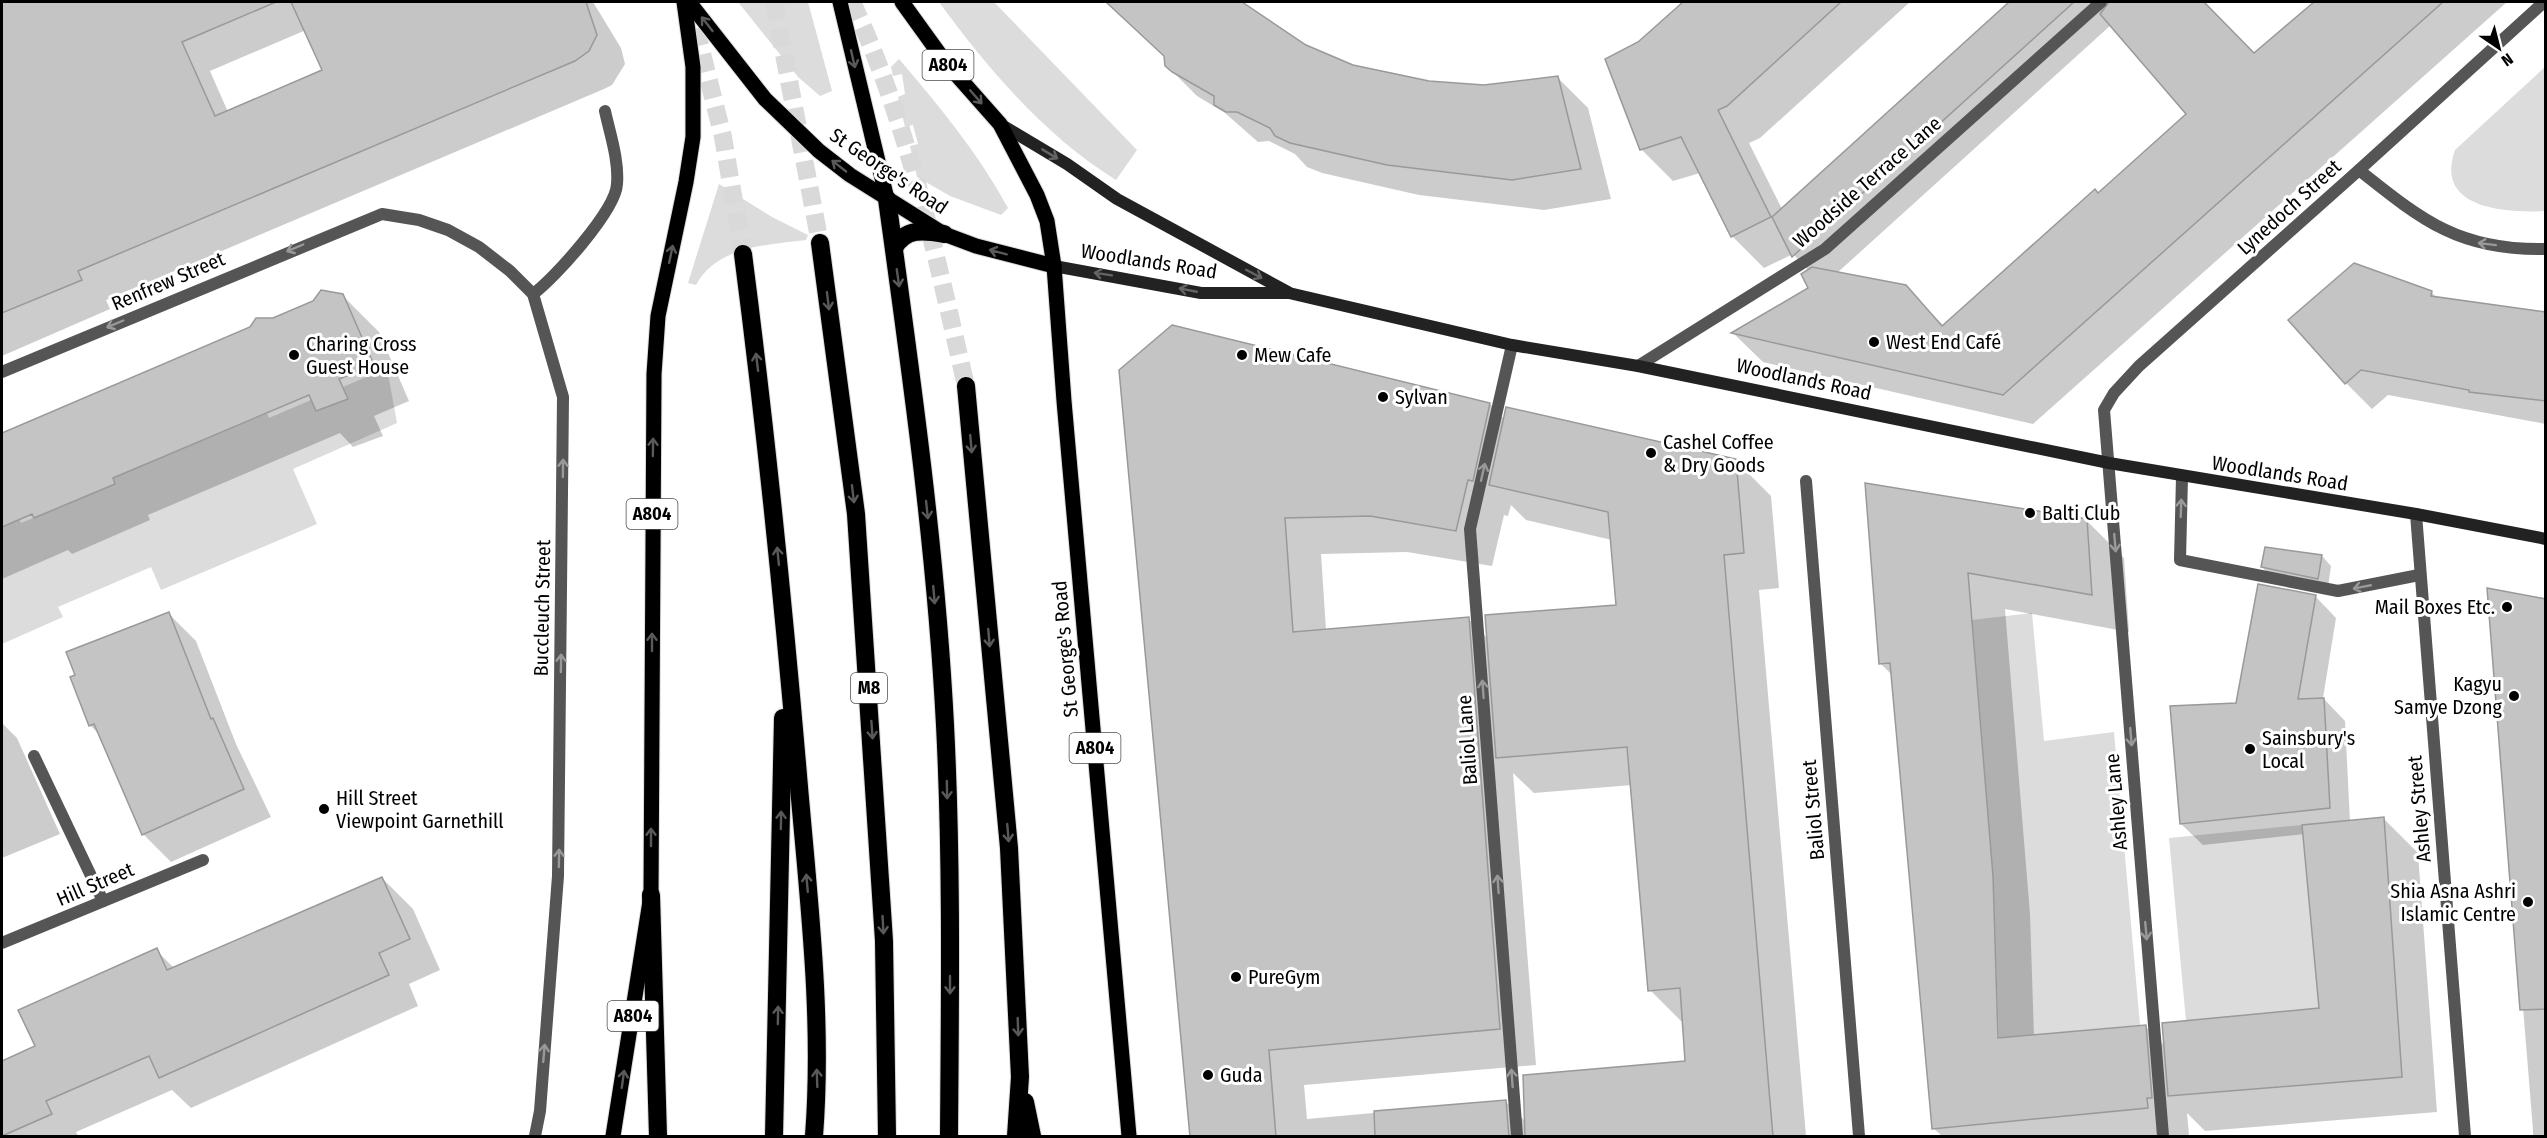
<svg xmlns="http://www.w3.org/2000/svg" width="2547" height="1138" font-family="'Fira Sans Condensed',sans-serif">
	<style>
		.green { fill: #dcdcdc }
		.shadow { fill: #0003; fill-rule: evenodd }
		.building { fill: #c4c4c4; stroke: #999; stroke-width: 1.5 }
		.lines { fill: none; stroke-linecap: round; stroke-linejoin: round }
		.highway-tunnel { stroke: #d9d9d9; stroke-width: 18; stroke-dasharray: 18 9; stroke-linecap: butt }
		.primary-casing { stroke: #dbdbdb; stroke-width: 17 }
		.highway-casing { stroke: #dbdbdb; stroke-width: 20 }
		.lane { stroke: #555; stroke-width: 12 }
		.street { stroke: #555; stroke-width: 12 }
		.secondary { stroke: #222; stroke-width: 12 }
		.primary { stroke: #000; stroke-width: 15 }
		.highway { stroke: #000; stroke-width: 18 }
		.oneway { stroke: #595959 }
		.oneway2 { stroke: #646464 }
		.oneway3 { stroke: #999 }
		.poi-dot { fill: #000; stroke: #fff; stroke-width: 2 }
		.labels { text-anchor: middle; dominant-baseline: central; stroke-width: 6; stroke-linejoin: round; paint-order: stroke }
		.shield { fill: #fff; stroke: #4c4c4c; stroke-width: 1.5 }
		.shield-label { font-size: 18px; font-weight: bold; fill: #000 }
		.street-label { font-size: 20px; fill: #000; stroke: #fff }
		.poi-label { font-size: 20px; fill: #000; stroke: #fff; text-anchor: start }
	</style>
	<rect width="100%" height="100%" fill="#fff"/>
	<g class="green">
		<polygon points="738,2 808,2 832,91 820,96 798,77"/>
		<path d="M939,2H994L1137,150L1116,180C1046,137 987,68 939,2Z"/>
		<path d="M899,59C940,107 978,153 1008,208L1001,215L950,196L917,177L910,146L918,144L913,125L905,127L898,97L905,94L902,74L893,76L891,67Z"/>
		<path d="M2545,67V211C2505,213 2434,209 2455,150Z"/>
		<path d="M719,184L772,217L808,235L806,240C767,245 717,246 696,285L688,283Z"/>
		<polygon points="387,368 397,423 293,469 317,524 161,590 151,567 58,607 63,617 2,644 2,527 19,519 21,523 115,484 113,478 267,413 269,418 311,400 316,411 347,399 343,387"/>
		<polygon points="2032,613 2044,741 2114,732 2140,1025 1999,1038 1993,876 1972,620"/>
		<polygon points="2302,825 2319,1008 2186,1021 2169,838"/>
	</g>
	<g class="shadow">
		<path d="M2,2H593L621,48L625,64L612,85L604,89L106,300L110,309L2,356ZM306,30L324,71L228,112L210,71Z"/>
		<polygon points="1111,2 1242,2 1260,18 1306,47 1353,66 1428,82 1485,87 1557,77 1588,108 1611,199 1544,210 1419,195 1322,173 1307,167 1295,154 1269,141 1258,142 1225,113 1197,96 1166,65 1170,60"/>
		<path d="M1686,2H1910L1760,138L1749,143L1782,209L2014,2H2204L2255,55L2315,2H2507L2033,424L1763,362L1733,333L1810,288L1809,271L1793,254L1764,268L1732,236L1700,173L1673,181L1641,149L1639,43ZM2111,25L2189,114L1944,326L1905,287L1837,273Z"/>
		<polygon points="2431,292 2438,299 2546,312 2546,424 2388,395 2372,409 2346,383"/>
		<polygon points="342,295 379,332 409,401 374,416 383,436 353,447 340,433 148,515 150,520 72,554 68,550 2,579 2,434 251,328"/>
		<path d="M1121,371L1490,404L1505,420L1735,460L1771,496L1779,588L1759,590L1806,1136H1191ZM1511,505L1526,520L1612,540L1618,606L1488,639L1468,618L1326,630L1321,554L1407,552L1492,566L1504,515L1508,516ZM1513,773L1534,793L1632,785L1650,990L1684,1024L1687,1062L1526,1122L1505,1101L1307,1119L1304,1085L1536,1065Z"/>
		<polygon points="1866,484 2087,521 2124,558 2129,632 2005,609 2030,914 2034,1037 2145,1026 2166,1047 2321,1010 2305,834 2203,845 2181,824 2237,704 2315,596 2336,618 2323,698 2345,721 2350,822 2383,818 2418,853 2437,1112 2205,1131 2187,1113 2189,1135 2184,1136 1942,1136 1933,1128 1892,675 1880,663"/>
		<polygon points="2322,556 2331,566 2328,587 2272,577 2262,567"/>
		<polygon points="2489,590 2546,600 2546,1136 2533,1136 2533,1130"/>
		<polygon points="168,613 196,641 236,744 271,817 171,862 143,834 100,735 90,725"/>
		<polygon points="2,723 17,738 60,834 2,858"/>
		<polygon points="382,878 413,909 440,970 409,984 418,1006 191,1108 172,1090 76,1132 78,1136 2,1136 2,1062 37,1047 156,950 175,969"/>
	</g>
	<g class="building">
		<polygon points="2,2 276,2 182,42 215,116 322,70 291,2 586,2 597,35 589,51 575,61 78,271 82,280 2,313"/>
		<polygon points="1106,2 1242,2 1306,45 1353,65 1429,81 1484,85 1558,76 1581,169 1512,180 1387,165 1290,143 1275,136 1270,128 1237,112 1226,112 1214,105 1214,96 1172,72 1165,66 1164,56"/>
		<polygon points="1683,2 1841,2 1727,106 1718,110 1771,217 1731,237 1681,137 1640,150 1605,59 1638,42"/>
		<polygon points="2009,2 2074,2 1792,257 1772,217"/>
		<polygon points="2109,2 2204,2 2254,53 2314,2 2443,2 2003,395 1731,333 1808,288 1801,274 1812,267 1906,285 1942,326 2095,189 2098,193 2186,114 2100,14"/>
		<polygon points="2354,263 2432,291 2431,296 2546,312 2546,401 2469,392 2469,390 2361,370 2345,384 2288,320"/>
		<polygon points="321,290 343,294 374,365 339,379 348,399 316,411 309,395 113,478 115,484 34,518 32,514 2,527 2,433 250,327 256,318 273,318 313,301"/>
		<polygon points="1172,325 1490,403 1473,481 1468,480 1456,531 1370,516 1285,518 1293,632 1469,617 1500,1029 1269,1050 1276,1137 1190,1137 1119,370"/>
		<polygon points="1506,407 1736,459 1744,553 1724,555 1773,1137 1525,1137 1523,1075 1685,1061 1680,988 1648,991 1627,747 1496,758 1485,615 1616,605 1608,512 1489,485"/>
		<polygon points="1865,483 2087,519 2092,595 1968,573 1993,876 1998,1038 2146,1025 2152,1098 2147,1098 2148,1108 1932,1129 1890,663 1879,664"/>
		<polygon points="2265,547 2322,555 2318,579 2261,567"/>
		<polygon points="2258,584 2316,595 2298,699 2324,698 2330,808 2180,824 2170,706 2236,703"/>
		<polygon points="2487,588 2546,599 2546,1009 2520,1010"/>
		<polygon points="169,612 211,719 213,718 244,789 142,835 94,724 89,726 70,677 75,675 66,652"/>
		<polygon points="2384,817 2402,1077 2168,1096 2162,1023 2319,1008 2302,825"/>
		<polygon points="382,877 410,939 379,953 389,975 159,1078 149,1056 46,1101 52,1114 2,1136 2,1061 35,1046 18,1010 157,948 167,970"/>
		<polygon points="1506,1100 1509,1137 1375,1137 1374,1111"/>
	</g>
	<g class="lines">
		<g class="highway-tunnel">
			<polyline points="689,2 723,137 743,254"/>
			<polyline points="774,2 820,243"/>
			<path d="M852,2C909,124 936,256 966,386"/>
		</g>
		<g class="primary-casing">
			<g id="primary">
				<polyline points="689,2 765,99 819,151 850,175 944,234 976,246 1054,266"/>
				<polyline points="840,2 887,199"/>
				<polyline points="902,2 946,63 1000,124 1037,195 1047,221 1054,266 1064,401 1129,1136"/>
				<polyline points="613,1136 651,895 654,374 658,316 686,182 693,137 693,67 684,2"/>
			</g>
		</g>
		<g class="highway-casing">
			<g id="highway">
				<path d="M887,199C911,374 936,549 945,725C952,862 950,1000 949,1136"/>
				<polyline points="820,243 856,514 884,941 887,1136"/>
				<path d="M894,248C905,228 923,230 944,234"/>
				<path d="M743,254C766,432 784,609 799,787C809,903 823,1020 814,1136"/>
				<polyline points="966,386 1009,848 1020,1077 1016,1136"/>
				<polyline points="651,895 658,1136"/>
				<polyline points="1025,1102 1032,1136"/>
				<polyline points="774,1136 783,718"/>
			</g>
		</g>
		<g class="lane">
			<path d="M533,294C554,279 616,210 617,184C619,160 610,134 605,111"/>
			<polyline points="1512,345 1470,529 1517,1136"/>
			<polyline points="1638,366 1825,249 2101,2"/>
			<polyline points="2182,477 2180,560 2338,591 2419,575"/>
			<polyline points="34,756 103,901"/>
		</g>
		<g class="street">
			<path d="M2359,170C2423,221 2460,251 2546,249"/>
			<polyline points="2,372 382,214 419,220 448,230 479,247 510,271 533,294 563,397 558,876 540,1111 535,1136"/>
			<polyline points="1806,481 1859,1136"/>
			<polyline points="2416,514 2465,1136"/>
			<polyline points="2,943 203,860"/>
			<polyline points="2163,1136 2104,410 2114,393 2139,366 2359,170 2544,2"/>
		</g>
		<g class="secondary">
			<polyline points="1000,124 1067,164 1117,199 1288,292"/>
			<polyline points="1054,266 1201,293 1289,293 1512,345 1638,366 2109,463 2416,514 2546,539"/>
		</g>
		<use href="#primary" class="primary"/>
		<use href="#highway" class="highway"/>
	</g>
	<defs><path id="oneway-shaft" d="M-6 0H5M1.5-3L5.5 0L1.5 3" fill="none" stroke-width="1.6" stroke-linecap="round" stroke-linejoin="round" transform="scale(1.5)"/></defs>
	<g class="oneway">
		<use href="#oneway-shaft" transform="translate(707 24) rotate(-128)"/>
		<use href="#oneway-shaft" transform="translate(853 59) rotate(77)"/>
		<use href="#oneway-shaft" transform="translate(976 97) rotate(49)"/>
		<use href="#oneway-shaft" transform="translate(839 166) rotate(-142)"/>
		<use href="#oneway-shaft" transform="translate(998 252) rotate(-165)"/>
		<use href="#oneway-shaft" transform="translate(671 254) rotate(-78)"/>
		<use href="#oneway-shaft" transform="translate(898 278) rotate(82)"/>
		<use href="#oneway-shaft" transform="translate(828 301) rotate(83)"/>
		<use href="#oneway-shaft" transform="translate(757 362) rotate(-97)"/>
		<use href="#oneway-shaft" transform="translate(971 444) rotate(85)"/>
		<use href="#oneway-shaft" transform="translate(653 447) rotate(-89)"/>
		<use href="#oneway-shaft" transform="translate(853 494) rotate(83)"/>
		<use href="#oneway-shaft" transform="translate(927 510) rotate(84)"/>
		<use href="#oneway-shaft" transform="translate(778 556) rotate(-96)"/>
		<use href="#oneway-shaft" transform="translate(934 595) rotate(85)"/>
		<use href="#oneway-shaft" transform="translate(989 638) rotate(85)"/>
		<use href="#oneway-shaft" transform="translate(652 642) rotate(-90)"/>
		<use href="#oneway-shaft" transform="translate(872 730) rotate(86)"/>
		<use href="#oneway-shaft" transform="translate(947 790) rotate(89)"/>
		<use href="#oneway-shaft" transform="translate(781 820) rotate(-89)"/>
		<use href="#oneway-shaft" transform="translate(1008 833) rotate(85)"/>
		<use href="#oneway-shaft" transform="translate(651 837) rotate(-90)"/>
		<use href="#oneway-shaft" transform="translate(807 883) rotate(-95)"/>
		<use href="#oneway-shaft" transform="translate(883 925) rotate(87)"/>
		<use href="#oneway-shaft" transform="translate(950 985) rotate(90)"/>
		<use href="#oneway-shaft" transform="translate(778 1015) rotate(-89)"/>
		<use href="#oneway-shaft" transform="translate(1018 1027) rotate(88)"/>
		<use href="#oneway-shaft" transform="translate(817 1078) rotate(-92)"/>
		<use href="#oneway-shaft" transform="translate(623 1079) rotate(-82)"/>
	</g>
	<g class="oneway2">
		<use href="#oneway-shaft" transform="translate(1050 154) rotate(31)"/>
		<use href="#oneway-shaft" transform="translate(1103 274) rotate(-171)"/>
		<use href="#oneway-shaft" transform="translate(1254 274) rotate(28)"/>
		<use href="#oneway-shaft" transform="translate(1188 290) rotate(-169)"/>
	</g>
	<g class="oneway3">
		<use href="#oneway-shaft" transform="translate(2487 244) rotate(-173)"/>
		<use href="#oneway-shaft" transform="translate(295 248) rotate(157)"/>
		<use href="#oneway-shaft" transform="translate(115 324) rotate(157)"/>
		<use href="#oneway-shaft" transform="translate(563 468) rotate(-89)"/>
		<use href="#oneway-shaft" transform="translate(1483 472) rotate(-77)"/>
		<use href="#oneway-shaft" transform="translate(2181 508) rotate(-88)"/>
		<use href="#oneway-shaft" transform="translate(2115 543) rotate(85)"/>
		<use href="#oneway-shaft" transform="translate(2362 587) rotate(169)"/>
		<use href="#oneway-shaft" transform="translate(561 663) rotate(-89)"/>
		<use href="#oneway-shaft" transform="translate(1483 689) rotate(-94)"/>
		<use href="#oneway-shaft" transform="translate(2131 737) rotate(85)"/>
		<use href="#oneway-shaft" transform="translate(559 858) rotate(-89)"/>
		<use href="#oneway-shaft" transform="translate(1498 884) rotate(-94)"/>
		<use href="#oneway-shaft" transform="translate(2146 931) rotate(85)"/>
		<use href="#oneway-shaft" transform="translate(544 1053) rotate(-85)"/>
		<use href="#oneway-shaft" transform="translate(1512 1078) rotate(-94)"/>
	</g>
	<g class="poi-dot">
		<circle cx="1874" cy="342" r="6"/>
		<circle cx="294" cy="355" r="6"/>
		<circle cx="1242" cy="355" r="6"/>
		<circle cx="1383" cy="397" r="6"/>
		<circle cx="1651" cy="453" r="6"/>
		<circle cx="2030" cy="513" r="6"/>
		<circle cx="2507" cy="607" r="6"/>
		<circle cx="2514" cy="696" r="6"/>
		<circle cx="2250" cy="749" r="6"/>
		<circle cx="324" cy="809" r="6"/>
		<circle cx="2528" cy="902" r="6"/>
		<circle cx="1236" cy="977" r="6"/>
		<circle cx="1208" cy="1075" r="6"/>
	</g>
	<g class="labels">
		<g class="shield">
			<rect x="922.5" y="50" width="51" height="30" rx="4.5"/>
			<rect x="626.5" y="499" width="51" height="30" rx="4.5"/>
			<rect x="851" y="673" width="36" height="30" rx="4.5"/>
			<rect x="1069.5" y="733" width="51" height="30" rx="4.5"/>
			<rect x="607.5" y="1001" width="51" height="30" rx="4.5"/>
		</g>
		<g class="shield-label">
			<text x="948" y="65">A804</text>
			<text x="652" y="514">A804</text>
			<text x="869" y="688">M8</text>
			<text x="1095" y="748">A804</text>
			<text x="633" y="1016">A804</text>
		</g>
		<g class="street-label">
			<text transform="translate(889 171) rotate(34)">St George's Road</text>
			<text transform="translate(1867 182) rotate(-41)">Woodside Terrace Lane</text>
			<text transform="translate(2289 207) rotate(-42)">Lynedoch Street</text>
			<text transform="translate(1149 261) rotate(9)">Woodlands Road</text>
			<text transform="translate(168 281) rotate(-23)">Renfrew Street</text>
			<text transform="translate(1804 379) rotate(12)">Woodlands Road</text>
			<text transform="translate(2280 473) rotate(9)">Woodlands Road</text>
			<text transform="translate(542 608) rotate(-89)">Buccleuch Street</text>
			<text transform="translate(1065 649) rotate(-95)">St George's Road</text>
			<text transform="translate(1467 740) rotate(-94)">Baliol Lane</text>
			<text transform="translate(2116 802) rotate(-95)">Ashley Lane</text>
			<text transform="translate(2419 809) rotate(-95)">Ashley Street</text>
			<text transform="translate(1813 810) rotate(-95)">Baliol Street</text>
			<text transform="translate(95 884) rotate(-23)">Hill Street</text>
		</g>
		<g class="poi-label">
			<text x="1886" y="342">West End Café</text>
			<text x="306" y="344">Charing Cross<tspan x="306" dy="23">Guest House</tspan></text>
			<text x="1254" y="355">Mew Cafe</text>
			<text x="1395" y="397">Sylvan</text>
			<text x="1663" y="442">Cashel Coffee<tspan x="1663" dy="23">&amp; Dry Goods</tspan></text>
			<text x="2042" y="513">Balti Club</text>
			<text x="2495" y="607" text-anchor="end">Mail Boxes Etc.</text>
			<text x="2502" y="684" text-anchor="end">Kagyu<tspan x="2502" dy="23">Samye Dzong</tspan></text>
			<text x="2262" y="738">Sainsbury's<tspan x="2262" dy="23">Local</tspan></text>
			<text x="336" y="798">Hill Street<tspan x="336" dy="23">Viewpoint Garnethill</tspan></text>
			<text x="2516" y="891" text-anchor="end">Shia Asna Ashri<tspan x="2516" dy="23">Islamic Centre</tspan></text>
			<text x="1248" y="977">PureGym</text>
			<text x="1220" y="1075">Guda</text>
		</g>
	</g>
	<rect width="2547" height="1138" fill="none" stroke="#000000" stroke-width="6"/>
	<g transform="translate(2499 48) rotate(145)" stroke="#ffffff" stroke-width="4.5" paint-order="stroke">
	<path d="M0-4.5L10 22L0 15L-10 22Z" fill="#000000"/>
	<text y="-9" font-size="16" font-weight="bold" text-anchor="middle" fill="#000000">N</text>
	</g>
</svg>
